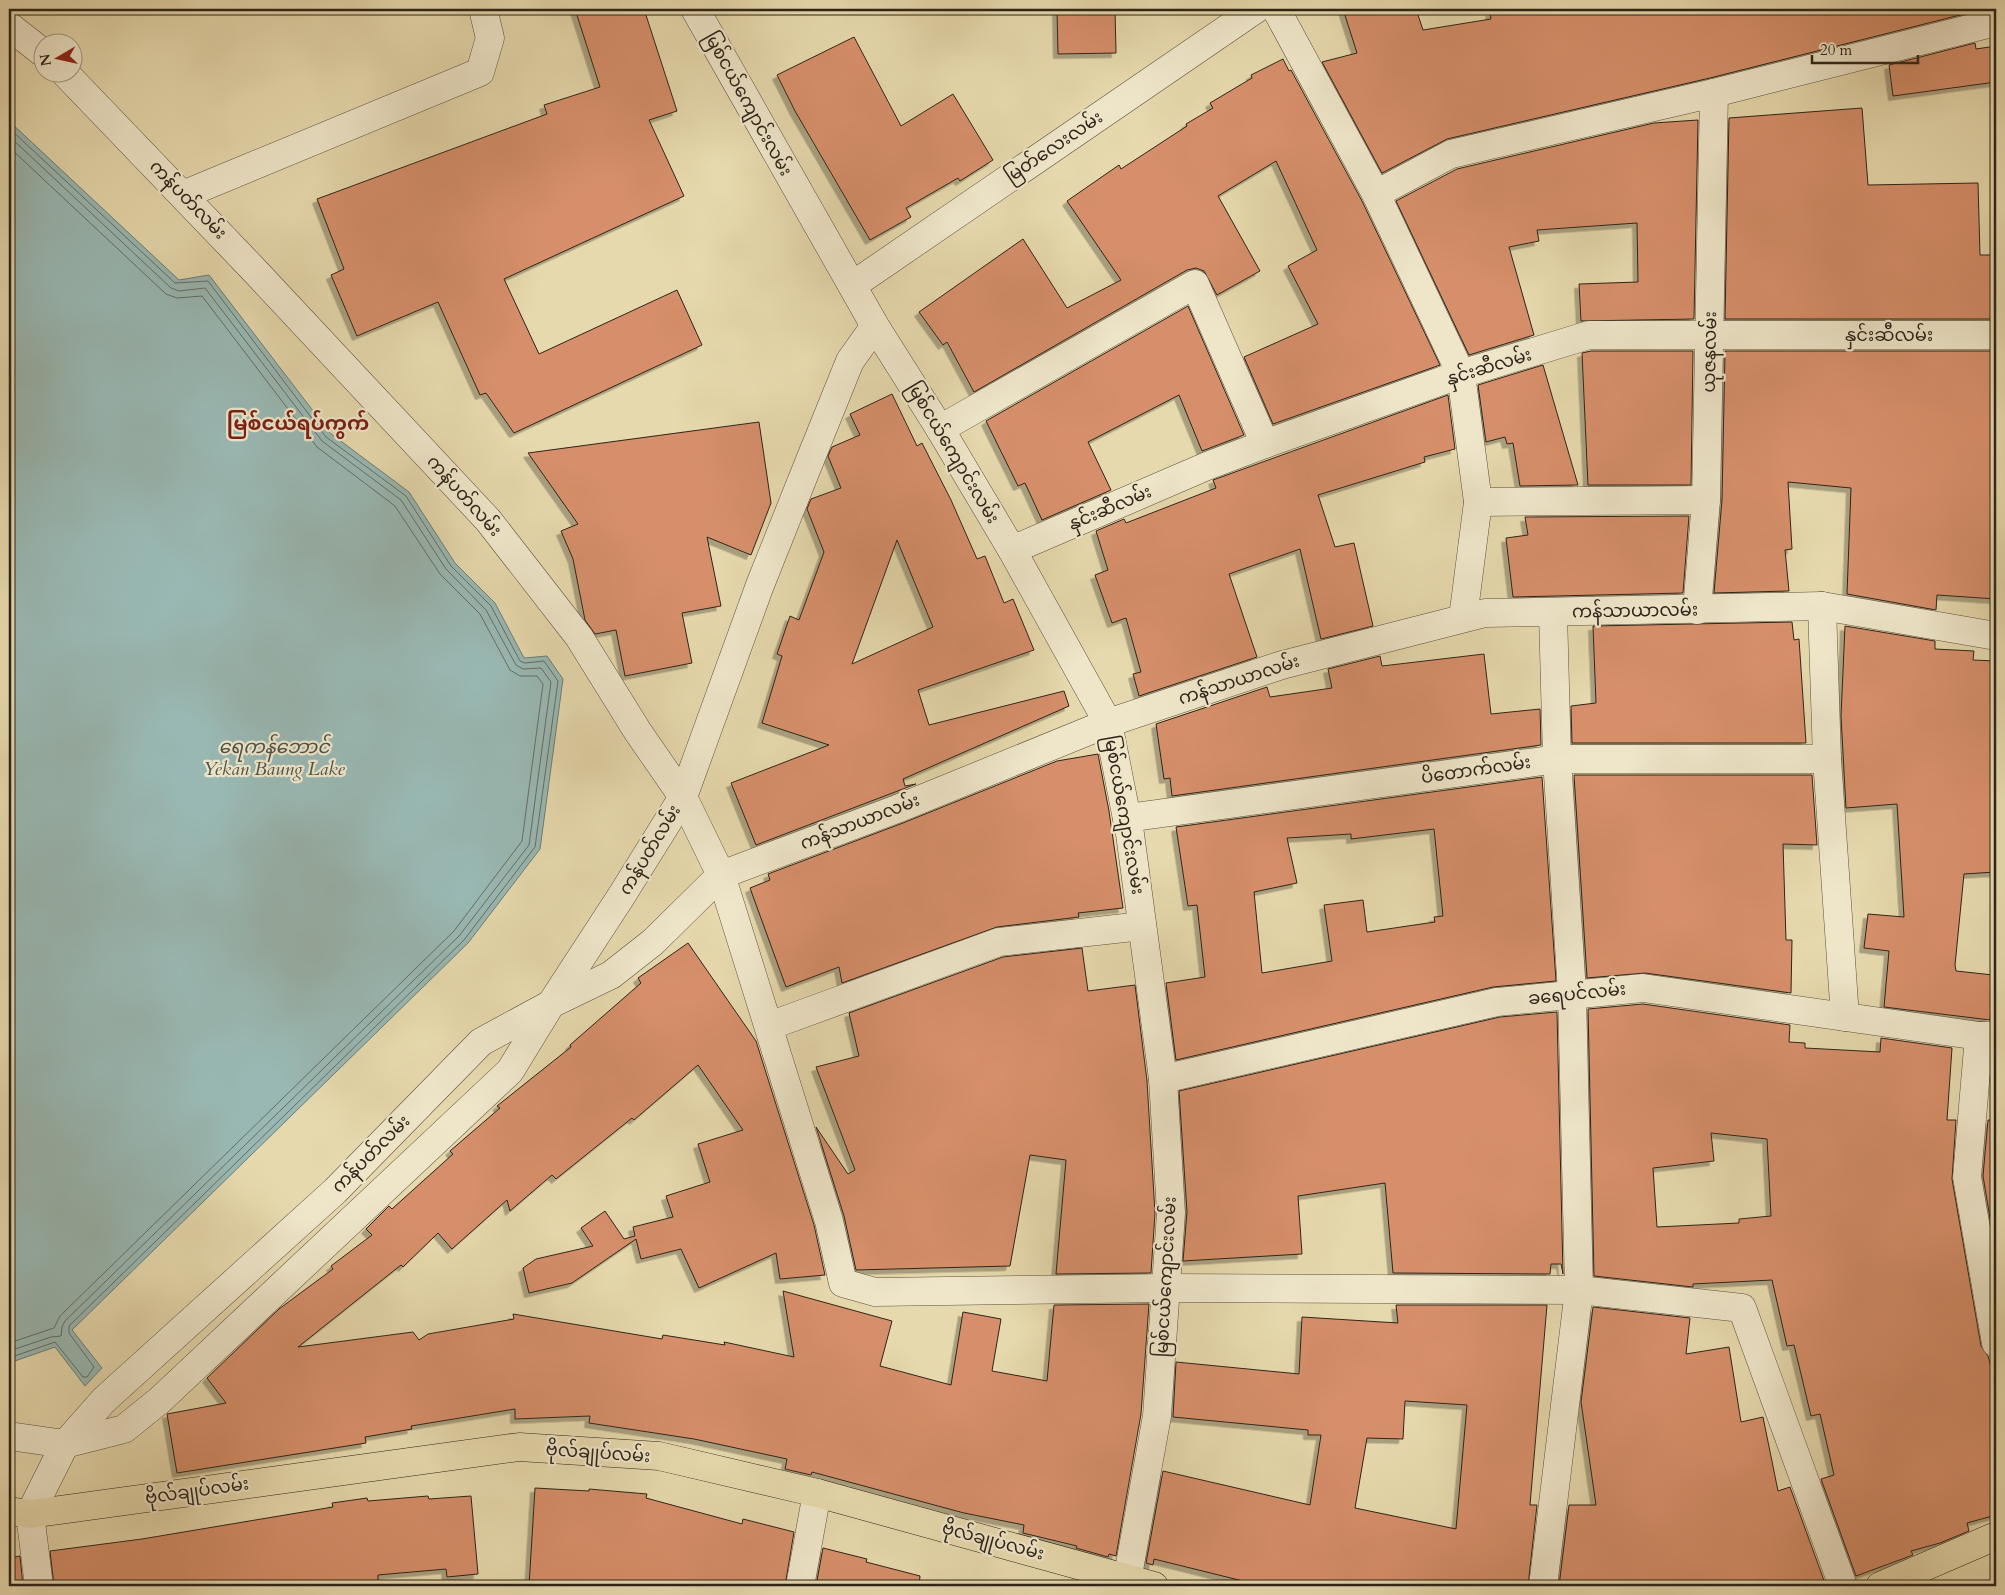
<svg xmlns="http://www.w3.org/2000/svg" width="2005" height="1595" font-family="Cardo,'Noto Sans Myanmar',serif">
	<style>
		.water { fill: #99b8b3; stroke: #6e7d76 }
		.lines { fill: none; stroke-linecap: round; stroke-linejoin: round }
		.shore { stroke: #636e66; stroke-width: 1 }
		.building { fill: #d68f6b; stroke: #2d241a; fill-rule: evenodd; filter: url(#shadow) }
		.minor-casing { stroke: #5b513f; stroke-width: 29 }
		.major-casing { stroke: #2d241a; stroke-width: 29 }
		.minor { stroke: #efe6ca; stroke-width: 28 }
		.major { stroke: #e6d9ad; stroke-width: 28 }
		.labels { text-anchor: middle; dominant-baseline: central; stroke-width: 4.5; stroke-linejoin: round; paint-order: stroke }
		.street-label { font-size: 18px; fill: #2d241a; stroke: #efe6ca }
		.water-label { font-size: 19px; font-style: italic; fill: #4d5048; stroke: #efe6ca }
		.quarter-label { font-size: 20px; font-weight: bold; fill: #7a1f14; stroke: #efe6ca }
	</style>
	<defs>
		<filter id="shadow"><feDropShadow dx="-4.5" dy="4.5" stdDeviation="0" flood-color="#0004"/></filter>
	</defs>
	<rect width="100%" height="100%" fill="#e6d9ad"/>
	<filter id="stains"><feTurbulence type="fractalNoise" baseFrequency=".004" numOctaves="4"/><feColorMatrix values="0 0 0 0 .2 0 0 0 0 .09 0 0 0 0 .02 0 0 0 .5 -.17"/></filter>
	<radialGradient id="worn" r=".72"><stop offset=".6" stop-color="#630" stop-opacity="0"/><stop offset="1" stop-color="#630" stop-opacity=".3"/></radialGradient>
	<polygon class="water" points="9,121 179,280 209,275 330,433 409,492 455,563 495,603 524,658 547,656 563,679 540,849 468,943 72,1330 102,1368 85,1386 55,1347 9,1363"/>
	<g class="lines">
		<g class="shore">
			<polyline points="9,128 175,283 208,281 326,437 406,496 451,566 491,606 520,661 525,663 544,661 558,681 535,847 464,940 69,1326 69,1333 94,1367 87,1377 83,1377 55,1342 9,1358"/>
			<polyline points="9,136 171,288 179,291 205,288 322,441 401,500 446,569 486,610 516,665 523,669 541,668 551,682 529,845 459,936 65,1321 62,1327 61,1336 51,1337 9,1351"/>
			<polyline points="9,147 166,294 177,298 202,296 317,447 395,506 440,574 480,614 510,670 520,676 537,676 543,684 522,841 454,931 60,1316 54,1328 9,1343"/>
		</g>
	</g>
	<g class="building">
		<polygon points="575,9 644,9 677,111 649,120 684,196 504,279 539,354 677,290 702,345 514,433 486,393 480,395 438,302 357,336 331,275 344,269 317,199 547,114 544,105 600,87"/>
		<polygon points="1057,9 1115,9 1116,53 1058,54"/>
		<polygon points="1343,9 1416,9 1423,30 1491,19 1490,12 1507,9 1824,9 1826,15 1854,9 1967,9 1968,13 1710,78 1447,139 1382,173 1322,62 1357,53"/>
		<polygon points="854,37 901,126 953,94 993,160 960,181 958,178 906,208 911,217 870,240 795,111 777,75"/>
		<polygon points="1975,43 1976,49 1996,46 1996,82 1893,96 1889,65"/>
		<polygon points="1283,59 1289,71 1291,70 1362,201 1440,365 1273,424 1244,357 1318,324 1288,266 1317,250 1276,161 1218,196 1260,271 1217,295 1204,271 1196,268 1187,270 974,392 947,342 943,345 919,312 1023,239 1067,308 1121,280 1067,201 1119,165 1121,169 1187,126 1186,124 1213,108 1210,103 1252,78 1251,75"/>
		<polygon points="1862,108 1868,185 1978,183 1980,255 1996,255 1996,319 1725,319 1729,118"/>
		<polygon points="1698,120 1694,319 1581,321 1579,284 1638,282 1637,223 1537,230 1539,241 1509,247 1534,335 1469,355 1396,201 1457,169 1654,123"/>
		<polygon points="1188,306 1244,435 1202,451 1179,395 1088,442 1111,490 1042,520 1025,483 1018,486 986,421"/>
		<polygon points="1591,351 1693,351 1691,485 1588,485 1582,353"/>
		<polygon points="1725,351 1996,351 1996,599 1937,595 1936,610 1847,594 1851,488 1788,482 1792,549 1785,550 1789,591 1714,593 1722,500"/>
		<polygon points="1543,365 1578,485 1520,486 1513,443 1507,444 1505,437 1486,442 1478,385"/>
		<path d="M892,394L917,446L922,443L951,500L977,559L985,556L1004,603L1013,599L1034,650L918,690L929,725L1064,691L1069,706L903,779L905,786L916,784L756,845L731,783L829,745L762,723L782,656L777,654L790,616L799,620L824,552L807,509L811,499L841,488L828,456L832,447L860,435L850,414ZM897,540L933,627L852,664Z"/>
		<polygon points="1448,395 1455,449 1424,457 1425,462 1318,495 1335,547 1354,543 1373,626 1321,639 1300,549 1229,574 1257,657 1139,696 1133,674 1141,672 1126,618 1112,623 1095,575 1108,570 1096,531 1124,519 1126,523 1216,488 1213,480"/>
		<polygon points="759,422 771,503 751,555 707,537 721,606 682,613 692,663 625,676 616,630 595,634 585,620 573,559 561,531 578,524 528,453"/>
		<polygon points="1689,516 1683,593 1513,597 1506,538 1528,535 1525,517"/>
		<polygon points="1792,622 1794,640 1799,639 1806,743 1572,743 1571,706 1596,703 1593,626"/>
		<polygon points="1845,626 1935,641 1935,649 1974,651 1973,660 1996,661 1996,872 1964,874 1955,965 1956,971 1993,975 1990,1020 1884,1007 1889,951 1864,948 1868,914 1904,917 1897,804 1846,808 1841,716"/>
		<polygon points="1484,654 1491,714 1540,709 1541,745 1172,796 1170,778 1164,779 1156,724 1267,687 1270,697 1332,688 1328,669 1380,656 1382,666"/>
		<polygon points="1098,754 1109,811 1123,908 1078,913 1079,917 997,927 842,983 839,967 786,987 750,888 770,880 768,874 903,823 1057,761"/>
		<polygon points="1574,775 1812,775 1817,845 1783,844 1786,940 1792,940 1791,993 1645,973 1587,978"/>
		<path d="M1542,777L1556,981L1493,987L1176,1060L1166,983L1205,977L1197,905L1188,906L1176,827ZM1434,829L1443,916L1434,917L1435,922L1367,932L1363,900L1324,905L1332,961L1262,973L1254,892L1297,883L1287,838L1351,834V839Z"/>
		<polygon points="688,943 756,1041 814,1225 825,1275 780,1279 776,1253 699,1288 681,1249 641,1259 636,1239 572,1283 529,1293 523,1268 536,1259 593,1246 581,1228 605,1211 624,1239 635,1236 633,1227 673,1217 666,1196 710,1182 698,1144 743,1130 698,1065 634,1120 632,1118 556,1179 552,1175 510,1211 507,1200 452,1249 438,1233 403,1267 401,1265 298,1347 413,1332 419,1340 428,1334 514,1319 513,1314 662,1339 663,1335 725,1345 724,1342 794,1357 783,1291 892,1321 880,1366 951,1385 963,1312 1001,1319 992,1371 1047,1381 1054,1305 1149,1304 1141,1414 1116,1556 1109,1554 1108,1557 1076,1548 1077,1546 1023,1533 1024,1525 964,1513 812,1472 811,1475 785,1469 787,1459 694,1439 589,1423 590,1416 515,1419 515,1409 411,1426 412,1429 365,1437 366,1443 177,1473 167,1414 226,1403 207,1378 279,1309 333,1269 331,1266 372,1235 366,1229 389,1206 392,1209 453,1154 450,1151 500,1108 497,1106 571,1047 570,1045 641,983 638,978"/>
		<polygon points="1082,948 1088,991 1135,985 1147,1081 1155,1213 1151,1273 1056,1274 1066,1160 1030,1155 1010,1266 856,1270 844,1216 816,1127 848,1174 855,1170 816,1067 859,1056 849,1013 1003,957"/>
		<path d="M1643,1004L1790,1025L1789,1042L1805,1043V1048L1880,1052L1881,1038L1952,1048L1947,1120H1956L1952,1179L1981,1346L1988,1356L1996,1386V1515L1967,1523L1969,1531L1940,1543L1911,1551L1913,1555L1856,1576L1821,1479L1834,1475L1820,1414L1811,1416L1794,1345L1787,1346L1772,1280L1693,1284V1287L1594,1276L1588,1009ZM1711,1133L1767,1139L1771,1216L1739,1219V1223L1657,1227L1653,1168L1714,1161Z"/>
		<polygon points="1557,1012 1563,1274 1561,1264 1551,1264 1550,1274 1393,1273 1385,1183 1298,1196 1302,1254 1183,1261 1187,1212 1179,1091 1500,1017"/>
		<polygon points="1988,1120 1996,1120 1996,1254 1983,1176"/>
		<path d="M1396,1305H1547L1530,1505H1537L1528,1586H1263L1154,1559L1153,1565L1146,1563L1163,1471L1310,1505L1321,1435H1308V1430L1173,1417L1176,1362L1299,1374L1302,1317L1398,1323ZM1405,1401L1467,1405L1456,1529L1355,1508L1367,1438L1403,1439Z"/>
		<polygon points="1593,1307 1690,1318 1686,1354 1729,1347 1741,1422 1763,1417 1778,1491 1790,1487 1826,1586 1559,1586 1569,1505 1596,1505 1581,1402"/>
		<polygon points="535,1488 589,1491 589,1489 647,1494 646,1498 742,1524 743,1519 794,1532 785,1586 529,1586"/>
		<polygon points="428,1496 429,1499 471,1496 478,1574 447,1577 446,1569 378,1575 378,1581 334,1586 54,1586 50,1551 142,1539 333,1507 332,1503 367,1498 368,1501"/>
		<polygon points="823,1548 867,1559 866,1562 920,1576 919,1586 816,1586"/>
		<polygon points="20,1556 23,1586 9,1586 9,1558"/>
	</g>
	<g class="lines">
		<g class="minor-casing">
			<g id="minor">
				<polyline points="695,9 875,326 940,429 1012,550 1108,723 1130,834 1163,1079 1171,1213 1157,1416 1126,1586"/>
				<polyline points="1276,9 1376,194 1461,374 1478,502 1463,618"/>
				<polyline points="9,26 42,52"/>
				<polyline points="1376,194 1451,154 1714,93 1996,22"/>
				<polyline points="183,195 480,72 490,38 483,9"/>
				<polyline points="853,285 1256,9"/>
				<polyline points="875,326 850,361 808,465 760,585 683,797 721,875 829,1221 843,1283 875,1292 1168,1288 1579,1290 1742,1308 1843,1586"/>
				<polyline points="940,429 1195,284 1265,444"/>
				<polyline points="1478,502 1706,500"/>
				<polyline points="1012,550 1207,466 1265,444 1461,374 1589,335 1996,335"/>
				<polyline points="1822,606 1827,759 1845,1017"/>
				<polyline points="1697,610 1706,500 1714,93"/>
				<polyline points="1127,818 1557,759 1827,759"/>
				<polyline points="769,1026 999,942 1142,926"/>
				<polyline points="1979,1036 1967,1177 1996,1343"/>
				<polyline points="1163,1079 1497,1002 1643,988 1979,1036 1996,1036"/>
				<polyline points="9,1436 65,1444 104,1400 335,1191 481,1042 551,1004 622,895 683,797 638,732 579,637 488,520 255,271 64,72"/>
				<polyline points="39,1586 30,1514 65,1444 124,1429 160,1400 510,1071 551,1004 611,975 653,942 721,875 897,809 1108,723 1282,665 1485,613 1822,606 1996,636"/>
				<polyline points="800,1586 817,1493"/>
				<polyline points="1543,1586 1579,1290 1572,993 1557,759 1553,613"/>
			</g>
		</g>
		<g class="major-casing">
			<g id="major">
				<polyline points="9,1511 30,1514 519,1447 659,1456 817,1493 1154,1586"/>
				<polyline points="1880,1586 1996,1536"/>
			</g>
		</g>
		<use href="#minor" class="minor"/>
		<use href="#major" class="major"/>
	</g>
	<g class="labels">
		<g class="street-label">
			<text transform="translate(748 104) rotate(61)">မြစ်ငယ်ကျောင်းလမ်း</text>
			<text transform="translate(1054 147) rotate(-34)">မြတ်လေးလမ်း</text>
			<text transform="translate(188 200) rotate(46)">ကန်ပတ်လမ်း</text>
			<text x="1889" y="335">နှင်းဆီလမ်း</text>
			<text transform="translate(1710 352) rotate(-89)">ယုဇနလမ်း</text>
			<text transform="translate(1489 367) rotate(-17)">နှင်းဆီလမ်း</text>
			<text transform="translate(953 453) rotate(59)">မြစ်ငယ်ကျောင်းလမ်း</text>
			<text transform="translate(464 496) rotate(48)">ကန်ပတ်လမ်း</text>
			<text transform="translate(1110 508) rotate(-23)">နှင်းဆီလမ်း</text>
			<text transform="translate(1635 611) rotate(-1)">ကန်သာယာလမ်း</text>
			<text transform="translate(1239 680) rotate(-18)">ကန်သာယာလမ်း</text>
			<text transform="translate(1476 770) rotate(-8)">ပိတောက်လမ်း</text>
			<text transform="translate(1124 815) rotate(80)">မြစ်ငယ်ကျောင်းလမ်း</text>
			<text transform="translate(860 822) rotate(-21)">ကန်သာယာလမ်း</text>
			<text transform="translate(650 850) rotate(-59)">ကန်ပတ်လမ်း</text>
			<text transform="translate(1577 994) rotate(-6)">ခရေပင်လမ်း</text>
			<text transform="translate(371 1154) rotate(-45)">ကန်ပတ်လမ်း</text>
			<text transform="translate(1166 1277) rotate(-87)">မြစ်ငယ်ကျောင်းလမ်း</text>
			<text transform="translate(598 1453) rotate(4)">ဗိုလ်ချုပ်လမ်း</text>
			<text transform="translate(197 1491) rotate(-8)">ဗိုလ်ချုပ်လမ်း</text>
			<text transform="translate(993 1541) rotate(15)">ဗိုလ်ချုပ်လမ်း</text>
		</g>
		<g class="water-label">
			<text x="274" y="747">ရေကန်ဘောင်<tspan x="274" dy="22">Yekan Baung Lake</tspan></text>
		</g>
		<g class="quarter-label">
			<text x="298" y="423">မြစ်ငယ်ရပ်ကွက်</text>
		</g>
	</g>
	<rect width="2005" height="1595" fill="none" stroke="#e6d9ad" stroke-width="30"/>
	<rect x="10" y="10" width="1985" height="1575" fill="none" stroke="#2d241a" stroke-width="2.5"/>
	<rect x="15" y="15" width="1975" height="1565" fill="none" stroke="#2d241a"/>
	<g transform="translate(58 58) rotate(261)"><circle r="24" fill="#efe6ca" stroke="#a19884"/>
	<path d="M0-4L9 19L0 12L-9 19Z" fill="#8f2418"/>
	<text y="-8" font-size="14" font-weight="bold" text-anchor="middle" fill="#2d241a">N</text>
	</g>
	<path d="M1812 55v8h106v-8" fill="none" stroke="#2d241a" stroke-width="2.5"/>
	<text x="1820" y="55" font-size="15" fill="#2d241a" stroke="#efe6ca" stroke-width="4" paint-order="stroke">20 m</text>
	<rect width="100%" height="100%" filter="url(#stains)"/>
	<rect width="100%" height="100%" fill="url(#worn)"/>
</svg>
